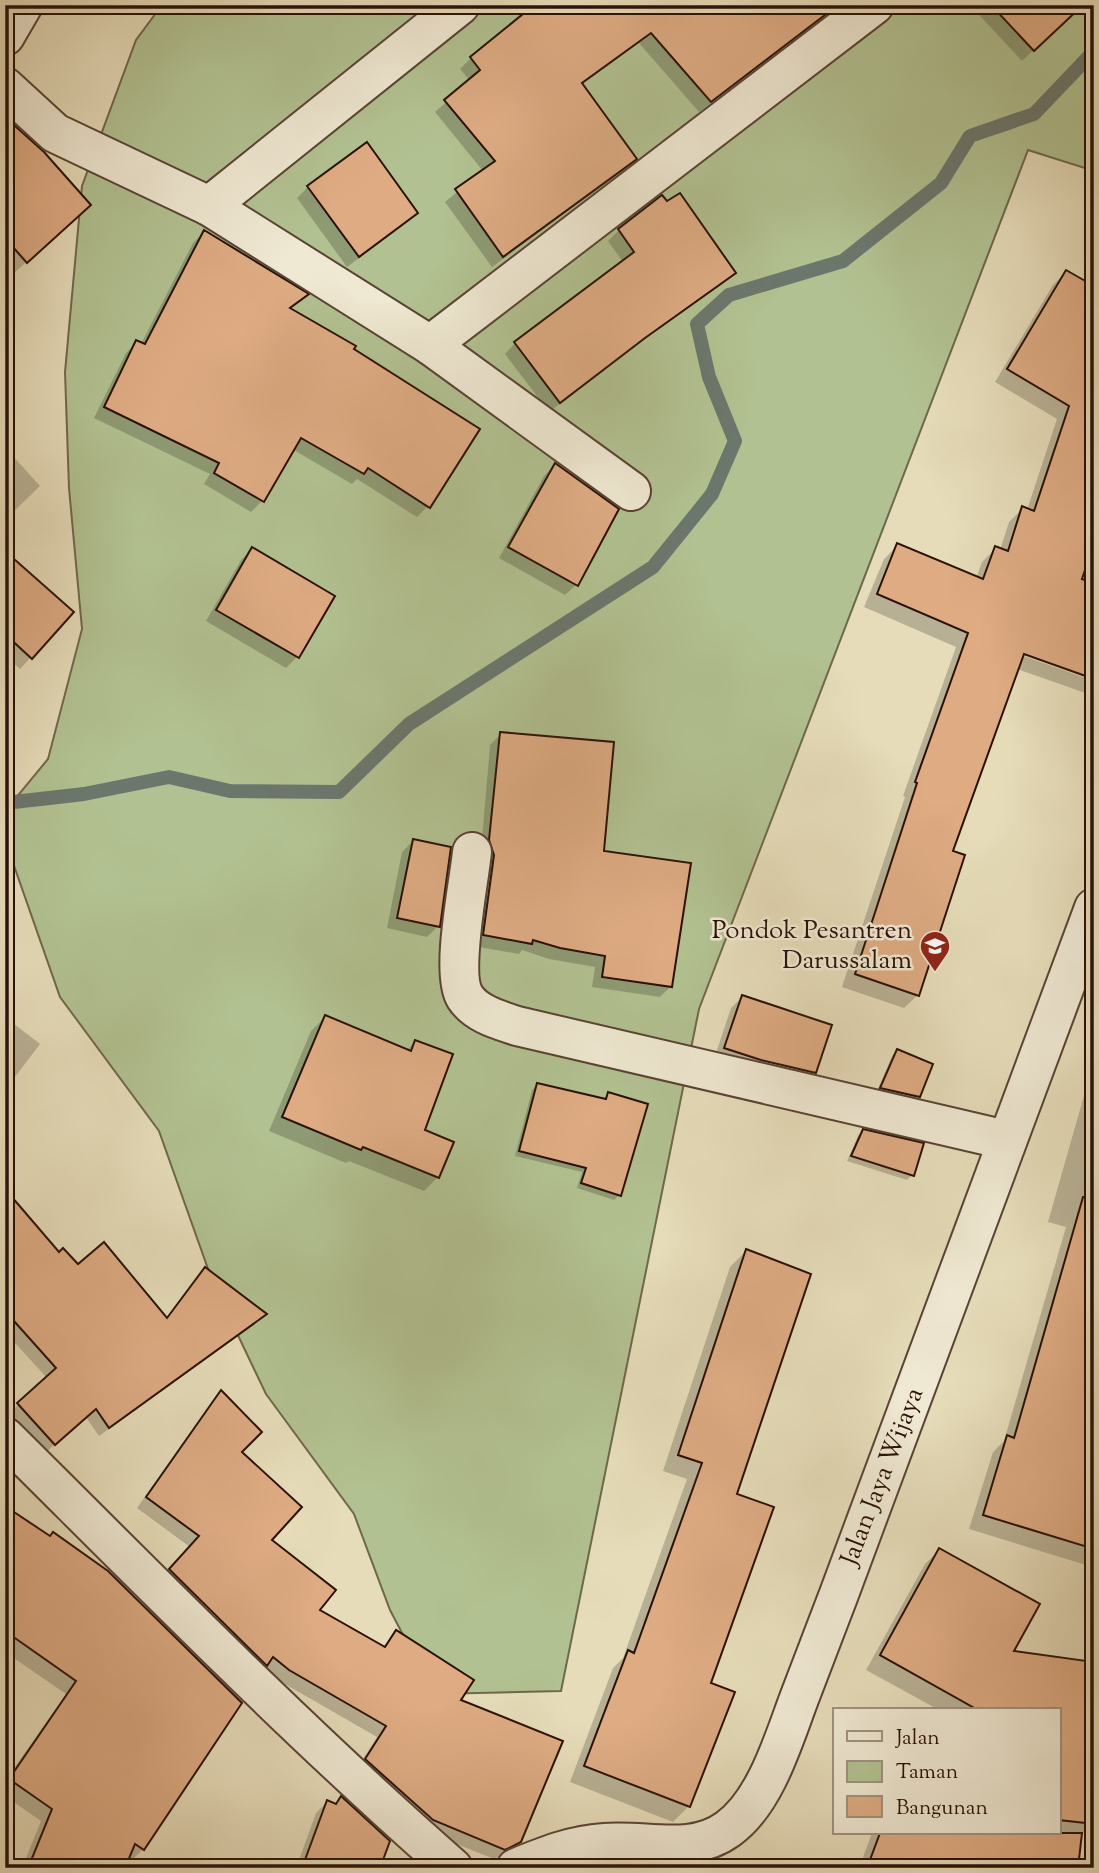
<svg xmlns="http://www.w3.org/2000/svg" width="1099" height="1873" font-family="'Sorts Mill Goudy',serif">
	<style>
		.green { fill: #b2c191; stroke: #6e684c; stroke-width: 2 }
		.shadow { fill: #0003 }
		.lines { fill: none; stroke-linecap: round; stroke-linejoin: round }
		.stream { stroke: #6b776d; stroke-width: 14 }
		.building { fill: #deab83; stroke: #2a1007; stroke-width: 2 }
		.minor-casing { stroke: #594334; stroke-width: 42 }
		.minor { stroke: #efe8d2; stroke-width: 38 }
		.labels { text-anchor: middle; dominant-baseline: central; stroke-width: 5; stroke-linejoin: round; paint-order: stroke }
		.poi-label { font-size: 26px; fill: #2a1007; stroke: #efe8d2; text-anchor: end }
		.street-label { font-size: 26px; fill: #2a1007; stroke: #efe8d2 }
	</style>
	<rect width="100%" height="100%" fill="#e6dcb9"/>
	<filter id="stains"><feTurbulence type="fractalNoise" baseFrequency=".00286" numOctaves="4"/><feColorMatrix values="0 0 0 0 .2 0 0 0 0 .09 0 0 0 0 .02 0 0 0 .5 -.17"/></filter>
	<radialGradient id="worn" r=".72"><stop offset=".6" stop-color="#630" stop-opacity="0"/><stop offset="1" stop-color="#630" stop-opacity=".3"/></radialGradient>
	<polygon class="green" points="162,5 1094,5 1094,171 1028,150 699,1009 561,1691 434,1694 390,1610 354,1514 266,1394 213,1283 159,1131 60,997 5,840 5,811 48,759 82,629 69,488 65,372 82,186 136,40"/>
	<g class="shadow">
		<polygon points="837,5 699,112 639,43 581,85 634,159 624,170 492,267 445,202 483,171 435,112 470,81 460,69 471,58"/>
		<polygon points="970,5 1081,5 1022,61"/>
		<polygon points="5,122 77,217 14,273 5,262"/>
		<polygon points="308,187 416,213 405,224 347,267 297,198"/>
		<polygon points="619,230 733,273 722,284 632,348 549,412 505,354 515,343 623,262 608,241"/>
		<polygon points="204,232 306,295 289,310 352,350 428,506 417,517 357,479 352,484 292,449 262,501 251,512 204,484 210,474 94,418 126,353 137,342 141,344 193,243"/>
		<polygon points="1066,272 1086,284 1094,273 1094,537 1015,653 1094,681 1094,696 1017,669 951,852 918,995 904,1008 842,987 905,797 903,796 956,647 864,607 884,559 898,545 976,578 982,562 996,548 1000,550 1009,522 1023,508 1027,510 1057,419 995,382 1053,285"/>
		<polygon points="5,439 15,448 10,453 40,486 5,520"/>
		<polygon points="555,465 576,585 565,595 499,558 544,476"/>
		<polygon points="252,549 332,596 297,657 286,668 206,621 241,560"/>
		<polygon points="5,553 31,657 20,669 5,656"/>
		<polygon points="501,734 602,852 671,986 660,997 592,987 595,967 549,959 522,950 519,954 473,946 490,745"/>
		<polygon points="413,841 438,926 427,937 387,928 402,852"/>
		<polygon points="742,997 814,1072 803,1083 714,1059 731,1008"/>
		<polygon points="5,1017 40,1044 5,1090"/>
		<polygon points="325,1017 406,1051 415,1042 423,1131 438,1177 424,1191 349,1161 346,1163 269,1131 311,1031"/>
		<polygon points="897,1051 918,1096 913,1102 876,1093 892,1056"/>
		<polygon points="1094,1083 1094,1557 1086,1565 969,1529 993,1452 1004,1441 1066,1227 1048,1222 1085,1092"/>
		<polygon points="537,1085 603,1100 609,1094 619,1195 614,1200 577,1188 582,1172 515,1156 532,1090"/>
		<polygon points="863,1131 912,1175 907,1180 847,1161 858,1136"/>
		<polygon points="5,1211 59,1255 165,1319 205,1269 264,1314 255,1324 99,1436 86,1417 44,1454 8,1414 47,1378 5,1332"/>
		<polygon points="746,1251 735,1495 689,1806 673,1822 570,1782 613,1668 623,1658 687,1479 663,1471 730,1267"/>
		<polygon points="221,1393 270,1540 317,1610 382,1648 396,1632 458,1701 519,1841 508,1852 494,1859 422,1830 356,1770 377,1737 278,1680 160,1580 190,1547 137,1508 211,1403"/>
		<polygon points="5,1508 49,1538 143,1849 131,1861 127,1859 123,1868 22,1868 41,1821 5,1796 5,1781 66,1694 5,1652"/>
		<polygon points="939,1550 1012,1653 1094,1664 1093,1823 1080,1836 1076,1868 859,1868 872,1833 1059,1833 1059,1710 939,1710 866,1670 925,1564"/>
		<polygon points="341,1799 378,1868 296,1868 316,1813 327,1802 335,1805"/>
	</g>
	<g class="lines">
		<polyline class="stream" points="5,803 84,794 169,777 230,791 339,792 409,724 653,567 712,494 735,441 709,377 697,324 729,295 843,261 941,183 970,136 1034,114 1094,51"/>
	</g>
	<g class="building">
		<polygon points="534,5 838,5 711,102 651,33 582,83 637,159 503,257 455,189 495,161 444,100 480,70 470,57"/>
		<polygon points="991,5 1083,5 1034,51"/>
		<polygon points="5,117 44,152 91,205 27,263 5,238"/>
		<polygon points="367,142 418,213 359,257 307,186"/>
		<polygon points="680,193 736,273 645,338 560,403 514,342 634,252 618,229 662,195 667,201"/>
		<polygon points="204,230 309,294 290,308 356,346 354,349 480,429 430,508 368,468 364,474 301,438 264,502 214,473 219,463 104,407 136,340 145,344"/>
		<polygon points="1066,270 1094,286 1094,543 1082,579 1094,583 1094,679 1024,654 953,851 965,855 919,996 855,974 917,783 915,782 968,633 877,594 897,543 983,579 995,546 1008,551 1022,506 1034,511 1069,406 1007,369"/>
		<polygon points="555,463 619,509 578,586 508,547"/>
		<polygon points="252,547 335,596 299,658 216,610"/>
		<polygon points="5,551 74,612 32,659 5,634"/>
		<polygon points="500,732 614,742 604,851 691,863 672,987 602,977 605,956 560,948 533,940 532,944 483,935 494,855 489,840"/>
		<polygon points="413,839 451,847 440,927 397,918"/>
		<polygon points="742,995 832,1025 816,1073 761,1060 724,1048"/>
		<polygon points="325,1015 411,1051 415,1040 453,1054 425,1130 454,1142 439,1178 363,1147 361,1150 282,1117"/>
		<polygon points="897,1049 933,1064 920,1097 880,1088"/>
		<polygon points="537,1083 606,1099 608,1092 648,1104 621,1196 581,1183 586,1168 519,1151"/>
		<polygon points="863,1129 924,1143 914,1176 851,1156"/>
		<polygon points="5,1189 59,1252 63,1248 78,1264 104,1242 167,1318 205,1267 267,1314 109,1428 96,1409 55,1445 17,1403 56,1368 5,1311"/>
		<polygon points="1083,1197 1094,1198 1094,1549 983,1515 1007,1435 1014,1438"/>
		<polygon points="746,1249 811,1274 737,1494 774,1507 711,1683 735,1692 690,1807 584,1766 628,1650 634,1653 702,1463 678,1455"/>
		<polygon points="221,1390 262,1432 242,1452 302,1507 272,1540 336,1590 320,1610 385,1647 396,1630 474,1680 461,1700 563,1741 521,1842 505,1850 433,1820 365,1759 386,1726 289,1670 273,1657 267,1666 169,1569 199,1536 146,1497"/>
		<polygon points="5,1506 50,1536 53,1532 108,1571 242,1703 144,1850 135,1844 125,1868 28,1868 52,1809 9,1779 76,1681 5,1631"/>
		<polygon points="939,1548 1040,1604 1014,1651 1094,1662 1094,1824 1059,1820 1059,1710 978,1710 880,1655"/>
		<polygon points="341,1796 390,1841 380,1868 302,1868 327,1800 336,1804"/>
		<polygon points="880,1833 1082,1833 1078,1868 867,1868"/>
	</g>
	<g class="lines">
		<g class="minor-casing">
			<g id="minor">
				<polyline points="5,36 23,5"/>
				<polyline points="5,87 55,133 209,206 430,345 631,491"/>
				<polyline points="209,206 460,5"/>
				<polyline points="430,345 874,5"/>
				<path d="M472,852C469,883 450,973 465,997C476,1014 499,1020 517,1026L1006,1140"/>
				<path d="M5,1437C152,1583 297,1731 453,1868"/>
				<path d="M516,1868C545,1856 572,1845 604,1843C646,1839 691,1856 728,1829C766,1802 784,1738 800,1696C813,1662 826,1628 839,1594C926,1366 1007,1136 1094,908"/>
			</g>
		</g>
		<use href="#minor" class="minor"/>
	</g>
	<defs>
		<g id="school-pin" transform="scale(1.575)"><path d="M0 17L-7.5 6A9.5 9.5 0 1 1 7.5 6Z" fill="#8f2418" stroke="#efe8d2"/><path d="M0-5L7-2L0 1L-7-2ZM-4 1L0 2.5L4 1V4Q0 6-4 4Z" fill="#fff"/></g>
	</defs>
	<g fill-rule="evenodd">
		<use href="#school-pin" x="935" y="946"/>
	</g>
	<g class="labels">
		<g class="poi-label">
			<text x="912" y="931">Pondok Pesantren<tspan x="912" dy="30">Darussalam</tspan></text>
		</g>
		<g class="street-label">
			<text transform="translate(883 1477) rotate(-69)">Jalan Jaya Wijaya</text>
		</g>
	</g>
	<rect width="1099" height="1873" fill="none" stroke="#e6dcb9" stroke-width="28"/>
	<rect x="7" y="7" width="1085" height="1859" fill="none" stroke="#2a1007" stroke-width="3.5"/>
	<rect x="14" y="14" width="1071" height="1845" fill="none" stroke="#2a1007" stroke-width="2"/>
	<rect x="833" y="1708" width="228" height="126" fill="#efe8d2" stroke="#a09281" stroke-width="2"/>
	<rect x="847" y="1731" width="35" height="10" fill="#efe8d2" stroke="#a09281" stroke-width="2"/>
	<text x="896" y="1744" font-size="21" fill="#2a1007">Jalan</text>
	<rect x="847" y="1761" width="35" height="21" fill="#b2c191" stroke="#a09281" stroke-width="2"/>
	<text x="896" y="1778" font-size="21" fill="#2a1007">Taman</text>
	<rect x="847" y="1796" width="35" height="21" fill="#deab83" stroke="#a09281" stroke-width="2"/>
	<text x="896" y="1814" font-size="21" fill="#2a1007">Bangunan</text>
	<rect width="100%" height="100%" filter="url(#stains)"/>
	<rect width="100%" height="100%" fill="url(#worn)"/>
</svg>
